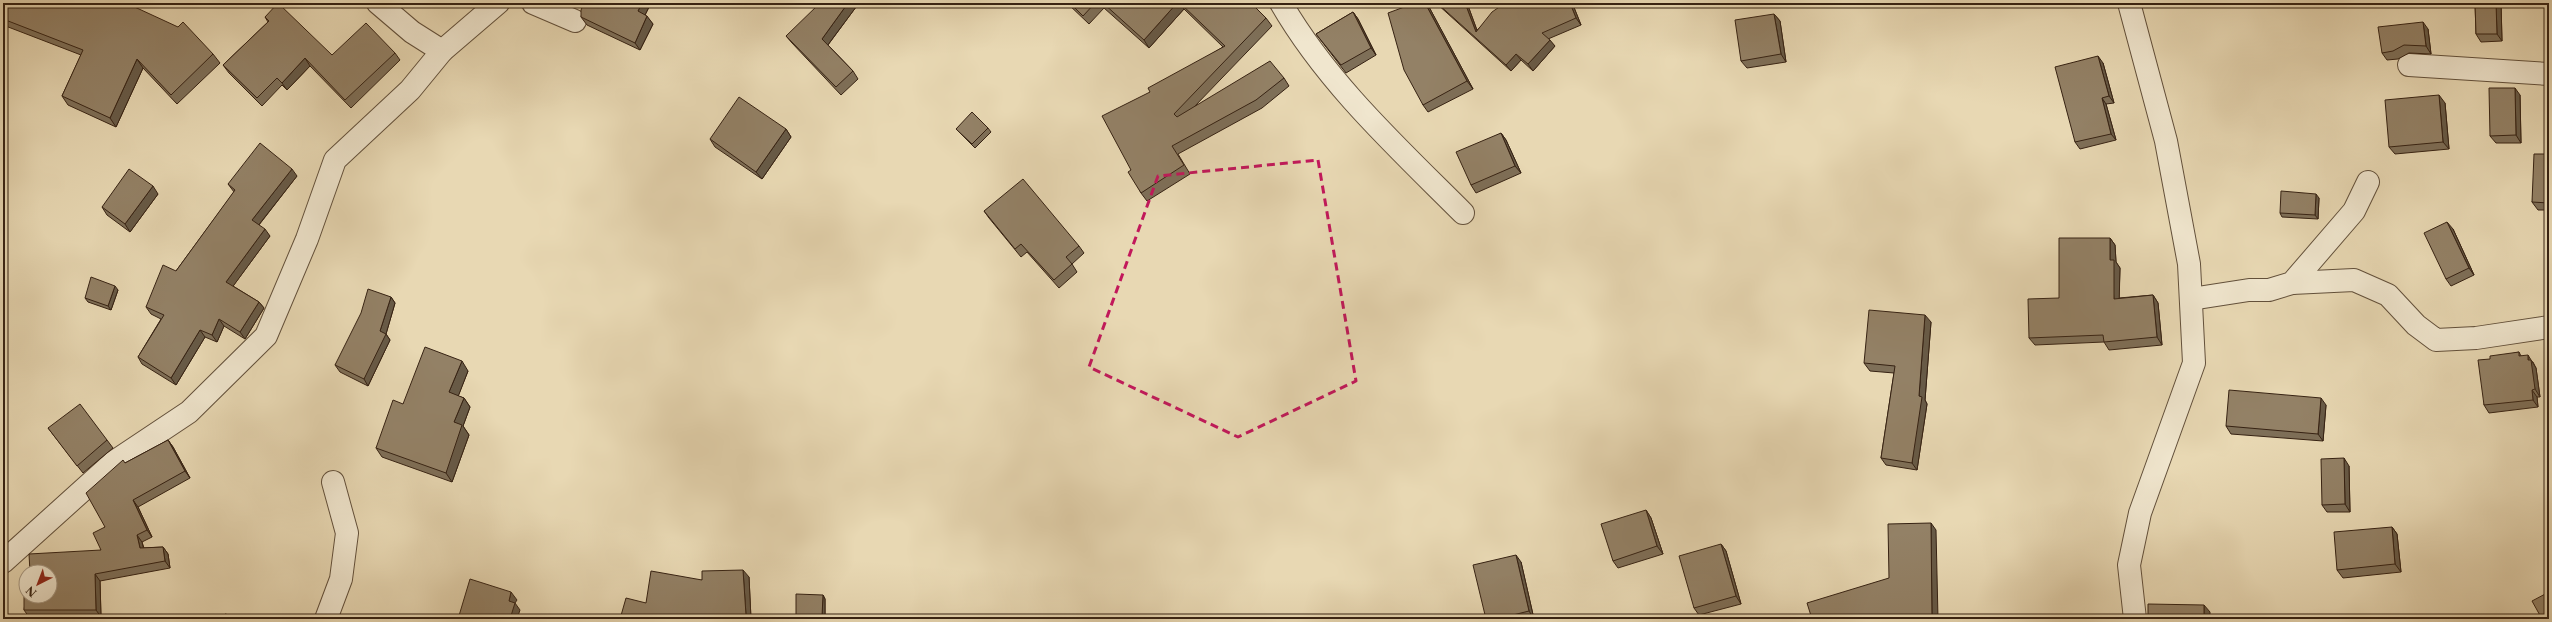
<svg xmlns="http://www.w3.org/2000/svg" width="2552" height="622" font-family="'Libre Caslon Text',serif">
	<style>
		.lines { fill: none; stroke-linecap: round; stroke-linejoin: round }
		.minor-casing { stroke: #62503b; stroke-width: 24 }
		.minor { stroke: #f0e6ce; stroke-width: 22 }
		.wall { fill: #7e6f58; stroke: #362213 }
		.shaded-wall { fill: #675a47; stroke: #362213 }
		.building { fill: #938166; stroke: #362213 }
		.marked { fill: none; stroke: #c2185b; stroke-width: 3; stroke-dasharray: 8 5; stroke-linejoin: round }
	</style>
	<rect width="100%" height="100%" fill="#e8d8b3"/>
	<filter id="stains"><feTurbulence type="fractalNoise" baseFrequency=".005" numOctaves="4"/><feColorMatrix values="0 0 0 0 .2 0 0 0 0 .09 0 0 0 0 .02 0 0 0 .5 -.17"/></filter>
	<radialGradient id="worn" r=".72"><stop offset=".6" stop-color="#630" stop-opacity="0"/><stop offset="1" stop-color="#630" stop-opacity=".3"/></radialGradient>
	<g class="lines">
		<g class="minor-casing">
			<g id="minor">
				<polyline points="533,3 575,21"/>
				<path d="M1281,3C1327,83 1398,148 1463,213"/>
				<polyline points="2129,3 2166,141 2189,264 2194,363 2140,513 2129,565 2135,619"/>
				<polyline points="442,51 498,3"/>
				<polyline points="2409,65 2549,74"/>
				<polyline points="2292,283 2354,280 2388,295 2416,325 2436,340 2476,338 2549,327"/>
				<polyline points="2191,299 2249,290 2269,290 2292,283 2354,211 2368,182"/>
				<polyline points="3,562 114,462 189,412 266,336 307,239 335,160 410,90 442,51 412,32 378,3"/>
				<polyline points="326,619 341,579 347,533 333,482"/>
			</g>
		</g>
		<use href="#minor" class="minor"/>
	</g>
	<g class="wall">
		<polygon points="3,3 213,54 220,63 177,104 143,68 116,127 68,105 62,96 81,55 3,25"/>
		<polygon points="584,3 651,3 645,15 653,24 640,50 587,25 581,17"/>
		<polygon points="859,3 828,45 853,71 858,79 841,95 792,43 786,36"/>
		<polygon points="1067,3 1251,3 1266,18 1272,26 1195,106 1284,78 1289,86 1262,108 1178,154 1190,174 1147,201 1141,193 1131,170 1150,92 1223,47 1184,9 1149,48 1104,8 1089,24"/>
		<polygon points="1415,3 1426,3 1429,7 1473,89 1428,112 1423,105"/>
		<polygon points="1436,3 1467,3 1477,30 1505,3 1571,3 1573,5 1581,25 1548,39 1555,46 1533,71 1521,60 1511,71"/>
		<polygon points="2475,3 2501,3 2502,41 2481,42 2476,34"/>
		<polygon points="1353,12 1358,19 1376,55 1346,73 1316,34"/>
		<polygon points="1774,14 1780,21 1786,62 1747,68 1741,61"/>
		<polygon points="265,17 332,55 395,53 400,60 351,108 310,66 287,90 282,85 262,106 229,73 223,65 268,22"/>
		<polygon points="2428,29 2431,54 2409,53 2398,59 2387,60 2382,53"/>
		<polygon points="2103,63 2114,103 2106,104 2116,140 2080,149 2075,142"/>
		<polygon points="2520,95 2521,143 2496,143 2490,136"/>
		<polygon points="2445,103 2449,149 2395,154 2389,147"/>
		<polygon points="988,128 991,132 975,148 956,129"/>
		<polygon points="786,129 791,137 762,179 715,147 710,139"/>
		<polygon points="1501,133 1506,140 1521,173 1476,193 1471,185"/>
		<polygon points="2549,154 2549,210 2538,210 2532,202"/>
		<polygon points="297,176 259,225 270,236 233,286 259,302 264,308 245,339 224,326 217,342 205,337 176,385 142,364 138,357 161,319 151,314 146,307 176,271 234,192 228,184"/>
		<polygon points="158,194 130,232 107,215 102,207"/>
		<polygon points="2319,198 2318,219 2282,217 2280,213"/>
		<polygon points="984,211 1079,246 1084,253 1072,264 1077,272 1059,288 1027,252 1021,257 989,218"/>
		<polygon points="2453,229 2474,275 2451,286 2446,279"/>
		<polygon points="2110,238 2115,245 2116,262 2120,268 2119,298 2153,295 2158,303 2162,345 2109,350 2104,342 2035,345 2029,338 2059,298"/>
		<polygon points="118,290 111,310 88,302 85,298"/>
		<polygon points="391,297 395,303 386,334 390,340 368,386 340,372 335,365"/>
		<polygon points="1931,322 1925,400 1927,404 1917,470 1886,465 1881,458 1894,373 1870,371 1864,363"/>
		<polygon points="2519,352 2521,356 2533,362 2536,368 2540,397 2537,397 2538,407 2489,413 2484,405 2490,359"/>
		<polygon points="468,371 458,396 464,398 470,407 463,426 469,435 452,482 382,457 376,448 403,404"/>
		<polygon points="2326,405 2323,441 2231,434 2226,426"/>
		<polygon points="48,428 107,440 113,448 83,473"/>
		<polygon points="168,440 173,447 190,478 138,507 152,537 142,542 144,548 163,547 168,554 170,568 100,581 101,617 29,617 24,610 26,596 101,550 105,527 125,463"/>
		<polygon points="2349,466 2350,512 2327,512 2322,505"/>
		<polygon points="1646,510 1651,518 1663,554 1618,568 1613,561"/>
		<polygon points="2392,527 2397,534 2401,572 2343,578 2337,570"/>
		<polygon points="1721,544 1726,551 1741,604 1699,615 1694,608"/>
		<polygon points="1521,562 1534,619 1486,619"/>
		<polygon points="749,577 751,619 620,619 702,580"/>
		<polygon points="823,595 825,599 825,619 797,619 796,617"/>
	</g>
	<g class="shaded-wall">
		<polygon points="642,3 651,3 643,19 638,11"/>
		<polygon points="765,3 770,3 767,6"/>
		<polygon points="848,3 859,3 827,46 822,39"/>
		<polygon points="1177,3 1180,3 1184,9 1149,48 1144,40"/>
		<polygon points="1425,3 1429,7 1473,89 1467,81"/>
		<polygon points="1465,3 1467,3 1480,39 1476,32"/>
		<polygon points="1570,3 1571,3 1573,5 1581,25 1576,18"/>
		<polygon points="2496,3 2501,3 2502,41 2497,34"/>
		<polygon points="1353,12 1358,19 1376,55 1371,48"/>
		<polygon points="1774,14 1780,21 1786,62 1781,54"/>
		<polygon points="647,16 653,24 640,50 635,43"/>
		<polygon points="2423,22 2428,29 2431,54 2426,46"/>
		<polygon points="1550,40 1555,46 1533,71 1528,64"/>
		<polygon points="1516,54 1521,60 1511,71 1506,65"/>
		<polygon points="2098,56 2103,63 2114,103 2109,96"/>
		<polygon points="305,58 310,66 287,90 282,83"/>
		<polygon points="137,59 143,68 116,127 110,118"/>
		<polygon points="2515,88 2520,95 2521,143 2516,135"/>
		<polygon points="2439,95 2445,103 2449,149 2443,142"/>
		<polygon points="2102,98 2106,104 2116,140 2111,134"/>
		<polygon points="786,129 791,137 762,179 756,172"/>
		<polygon points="1501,133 1506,140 1521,173 1515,166"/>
		<polygon points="292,169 297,176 257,227 252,220"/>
		<polygon points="153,186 158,194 130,232 125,224"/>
		<polygon points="2316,194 2319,198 2318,219 2315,215"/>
		<polygon points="2447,222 2453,229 2474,275 2469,268"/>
		<polygon points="265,229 270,236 231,289 226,282"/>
		<polygon points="2110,238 2115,245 2116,262 2120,268 2119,306 2114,299 2110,260"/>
		<polygon points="115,286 118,290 111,310 108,306"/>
		<polygon points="2153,295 2158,303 2162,345 2157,337"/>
		<polygon points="391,297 395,303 386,334 390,340 368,386 364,379 380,331"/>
		<polygon points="259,302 264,308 245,339 240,332"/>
		<polygon points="1925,315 1931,322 1925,400 1927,404 1917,470 1912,463 1919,396"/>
		<polygon points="219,319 224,326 217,342 212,335"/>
		<polygon points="200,330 205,337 176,385 171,378"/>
		<polygon points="2528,355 2536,368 2540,397 2535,389 2528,360"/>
		<polygon points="462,361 468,371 456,402 449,392"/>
		<polygon points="2532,390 2537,397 2538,407 2533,400"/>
		<polygon points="464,398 470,407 463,426 469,435 452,482 446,473 454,422"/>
		<polygon points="2321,398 2326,405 2323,441 2318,434"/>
		<polygon points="168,440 173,447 190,478 185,471"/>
		<polygon points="2344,458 2349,466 2350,512 2345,504"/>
		<polygon points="133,500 138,507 152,537 147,530"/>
		<polygon points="1646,510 1651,518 1663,554 1657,546"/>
		<polygon points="1931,523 1936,530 1938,619 1932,619"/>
		<polygon points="2392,527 2397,534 2401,572 2395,564"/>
		<polygon points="137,535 142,542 145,555 140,548"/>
		<polygon points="1721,544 1726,551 1741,604 1736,596"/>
		<polygon points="163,547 168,554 170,568 165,561"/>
		<polygon points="1516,555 1521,562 1534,619 1529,611"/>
		<polygon points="743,570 749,577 751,619 749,619 746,615"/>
		<polygon points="95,574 100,581 101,617 96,610"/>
		<polygon points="511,592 517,600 515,603 520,610 517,619 510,619 509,601"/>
		<polygon points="823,595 825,599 825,619 824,619 822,617"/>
		<polygon points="2204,605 2210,612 2210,619 2204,619"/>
	</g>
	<g class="building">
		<polygon points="3,3 109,3 118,6 120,3 126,3 178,27 183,22 213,54 171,95 137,59 110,118 62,96 83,50 3,19"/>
		<polygon points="278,3 332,55 366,23 395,53 345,100 305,58 282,83 277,78 257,98 223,65 269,21 265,17"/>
		<polygon points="584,3 642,3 638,11 647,16 635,43 581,17 581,10"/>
		<polygon points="820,3 848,3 822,39 853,71 836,87 786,36"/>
		<polygon points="1070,3 1095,3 1083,16"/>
		<polygon points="1103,3 1177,3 1144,40"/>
		<polygon points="1180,3 1251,3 1266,18 1174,114 1177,117 1270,61 1284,78 1256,100 1172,146 1184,165 1141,193 1128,172 1131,170 1102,116 1150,92 1148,88 1225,46"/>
		<polygon points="1415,3 1425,3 1467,81 1423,105 1404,70 1388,13"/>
		<polygon points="1437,3 1465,3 1476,32 1492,12 1505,3 1555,3 1555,4 1558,3 1570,3 1576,18 1542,33 1550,40 1528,64 1516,54 1506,65"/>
		<polygon points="2475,3 2496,3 2497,34 2476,34"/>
		<polygon points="1353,12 1371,48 1341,65 1316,34"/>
		<polygon points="1774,14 1781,54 1741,61 1735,20"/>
		<polygon points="2423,22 2426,46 2404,45 2393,51 2382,53 2378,27"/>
		<polygon points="2098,56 2109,96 2102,98 2111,134 2075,142 2055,67"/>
		<polygon points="2489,88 2515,88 2516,135 2490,136"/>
		<polygon points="2439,95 2443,142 2389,147 2385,100"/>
		<polygon points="739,97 786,129 756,172 710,139"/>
		<polygon points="972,112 988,128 972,144 956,129"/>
		<polygon points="1501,133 1515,166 1471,185 1456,152"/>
		<polygon points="260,143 292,169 252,220 265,229 226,282 259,302 240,332 219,319 212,335 200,330 171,378 138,357 164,315 146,307 163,265 176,271 235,190 228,184"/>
		<polygon points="2534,154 2549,154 2549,203 2532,202"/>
		<polygon points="129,169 153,186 125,224 102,207"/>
		<polygon points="1023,179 1079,246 1066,257 1072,264 1054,280 1021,244 1015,249 984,211"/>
		<polygon points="2281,191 2316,194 2315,215 2280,213"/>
		<polygon points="2447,222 2469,268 2446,279 2424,233"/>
		<polygon points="2059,238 2110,238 2110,260 2114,260 2114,299 2153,295 2157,337 2104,342 2103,335 2029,338 2028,299 2059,298"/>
		<polygon points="91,277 115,286 108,306 85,298"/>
		<polygon points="368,289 391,297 380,331 386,334 364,379 335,365 361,313"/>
		<polygon points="1869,310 1925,315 1919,396 1922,397 1912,463 1881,458 1895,366 1864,363"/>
		<polygon points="425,347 462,361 449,392 464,398 454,422 462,425 446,473 376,448 393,400 403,404"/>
		<polygon points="2519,352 2519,356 2528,355 2528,360 2531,360 2535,389 2532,390 2533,400 2484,405 2478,360 2490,359 2490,356"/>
		<polygon points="2229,390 2321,398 2318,434 2226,426"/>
		<polygon points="80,404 107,440 77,466 48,428"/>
		<polygon points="168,440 185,471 133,500 147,530 137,535 140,548 163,547 165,561 95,574 96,610 24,610 24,588 26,588 26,596 50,596 50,572 30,572 29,554 101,550 93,533 105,527 86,493 123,460 125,463"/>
		<polygon points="2344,458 2345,504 2322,505 2321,459"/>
		<polygon points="1646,510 1657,546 1613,561 1601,524"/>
		<polygon points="1931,523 1932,619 1812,619 1807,603 1889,578 1888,524"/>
		<polygon points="2392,527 2395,564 2337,570 2334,532"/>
		<polygon points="1721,544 1736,596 1694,608 1679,556"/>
		<polygon points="1516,555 1529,611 1497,619 1486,619 1473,565"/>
		<polygon points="743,570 746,615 677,617 676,619 620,619 626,598 646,603 651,571 702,580 702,571"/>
		<polygon points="470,579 511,592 509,601 515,603 510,619 458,619"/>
		<polygon points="2549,592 2549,619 2542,619 2532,601"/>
		<polygon points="796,594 823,595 822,617 796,617"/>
		<polygon points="2148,604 2204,605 2204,619 2148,619"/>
		<polygon points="225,614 247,619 224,619"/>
	</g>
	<path class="marked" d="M1318,160L1356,381L1238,437L1089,367L1158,176Z"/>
	<rect width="2552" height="622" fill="none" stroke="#e8d8b3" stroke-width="16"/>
	<rect x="4" y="4" width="2544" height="614" fill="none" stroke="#362213" stroke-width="2"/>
	<rect x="8" y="8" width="2536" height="606" fill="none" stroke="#362213"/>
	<g transform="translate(38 584) rotate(222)"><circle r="19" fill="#f0e6ce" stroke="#a69883"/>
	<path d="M0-3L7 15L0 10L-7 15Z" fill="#8f2418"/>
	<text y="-6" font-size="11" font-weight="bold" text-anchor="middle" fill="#362213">N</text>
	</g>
	<rect width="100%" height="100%" filter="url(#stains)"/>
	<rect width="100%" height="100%" fill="url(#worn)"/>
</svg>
